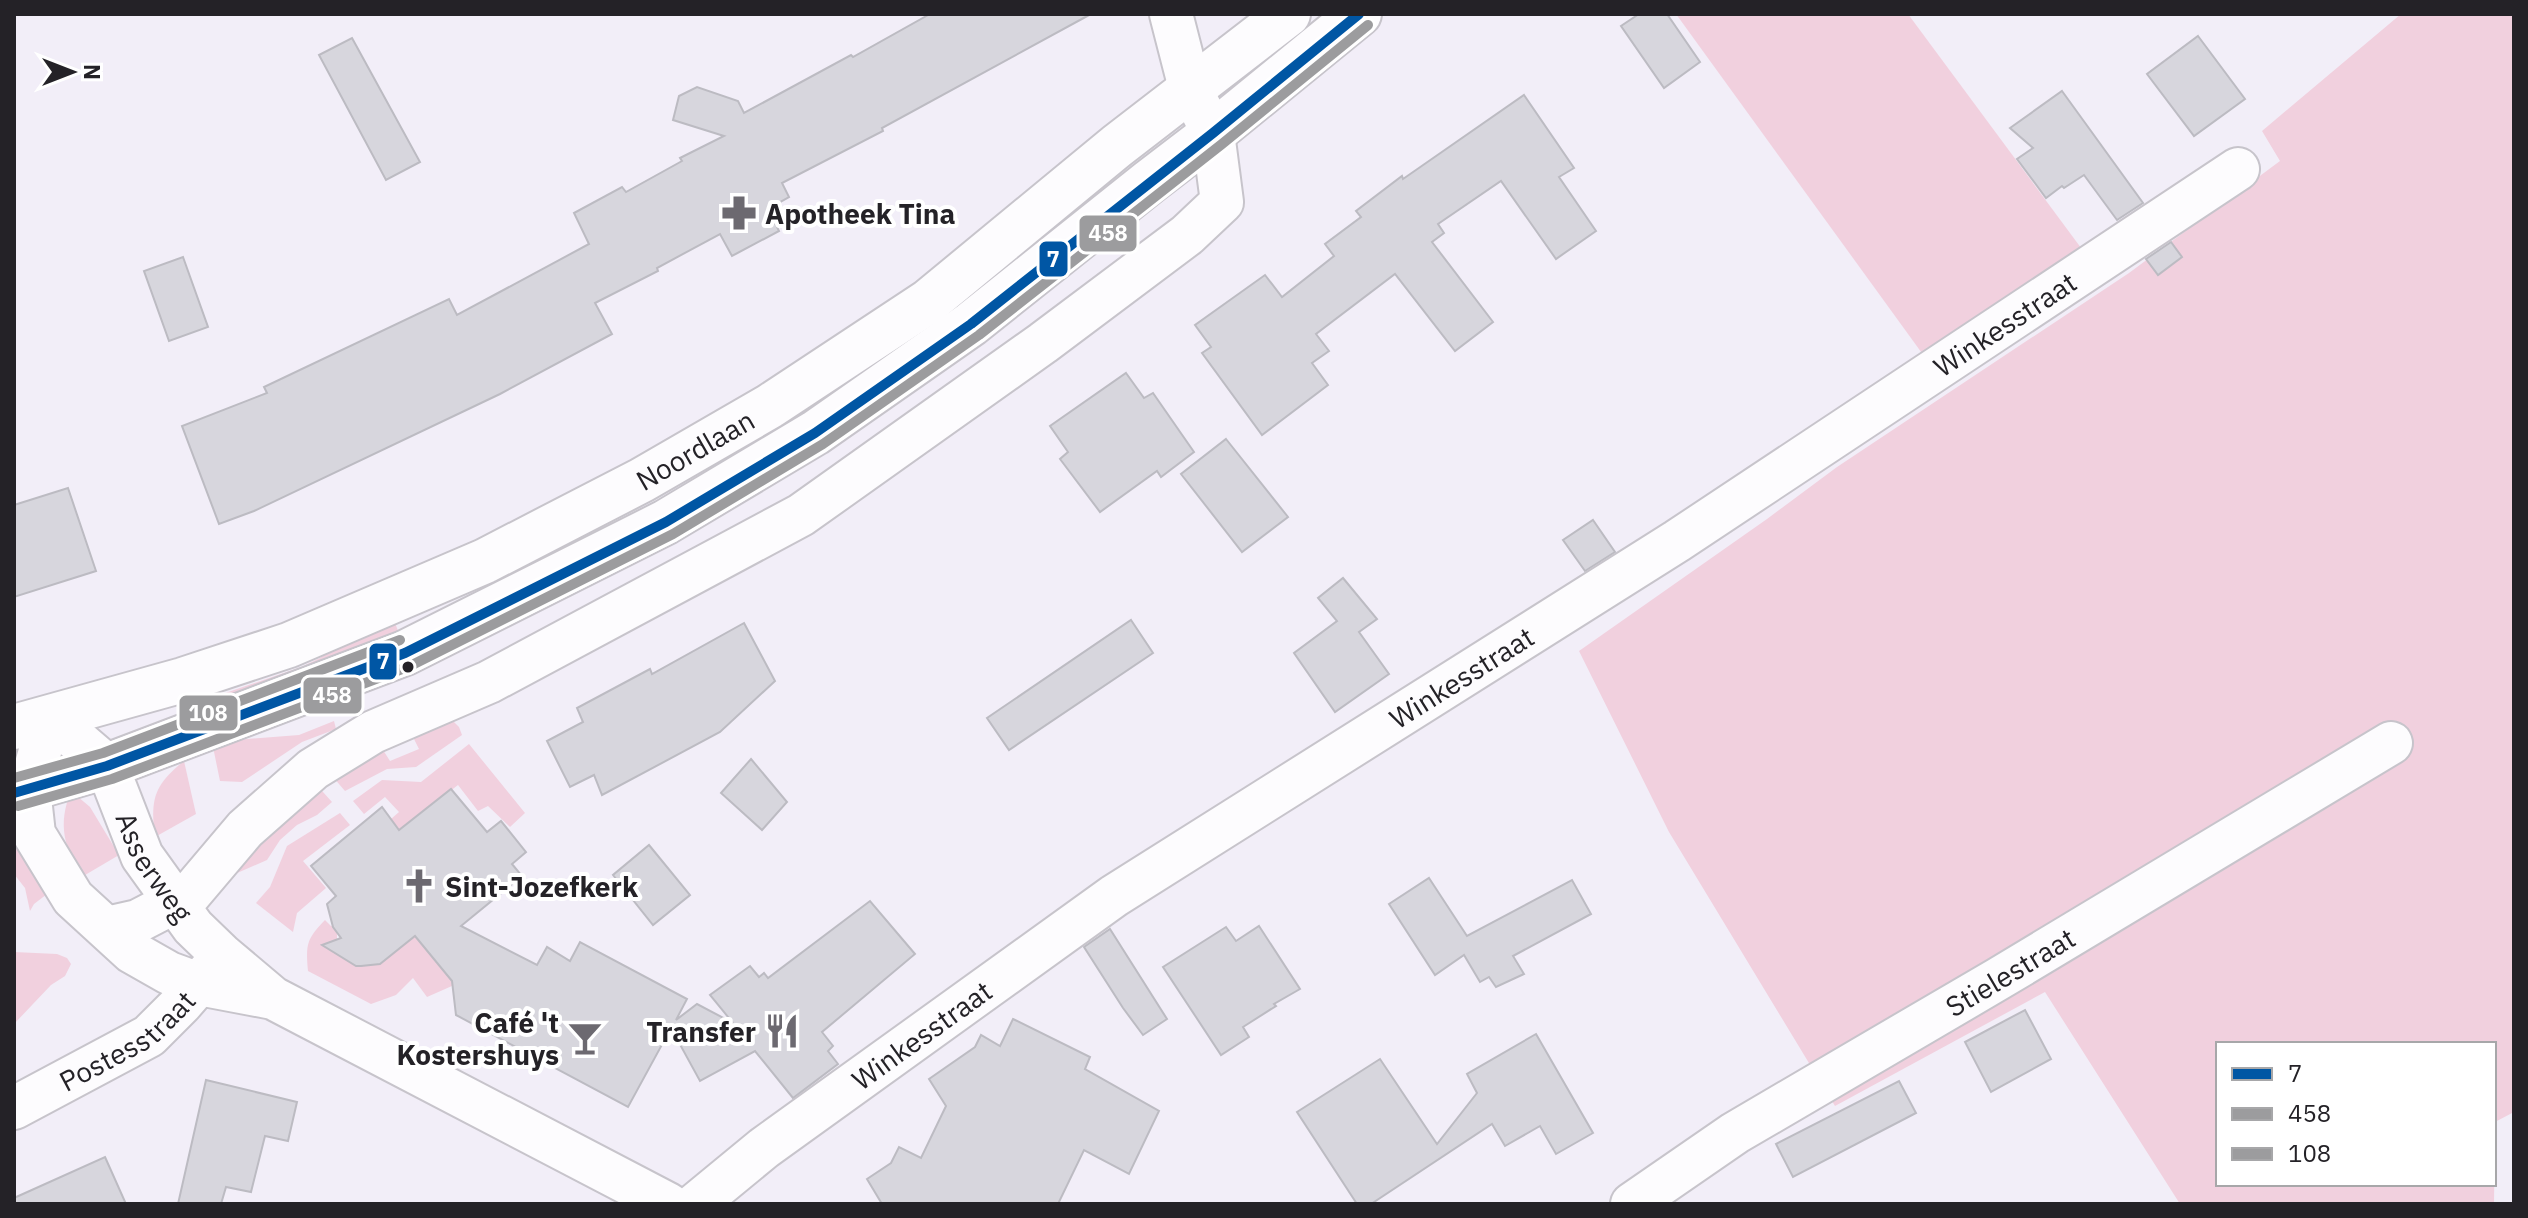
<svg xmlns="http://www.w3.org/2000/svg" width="2528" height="1218" font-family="'IBM Plex Sans',sans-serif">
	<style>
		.green { fill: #f1d0de; fill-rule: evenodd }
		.building { fill: #d7d6dd; stroke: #bcbbc2; stroke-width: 2 }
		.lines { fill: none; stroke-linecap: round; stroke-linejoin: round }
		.street-casing { stroke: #c7c4cb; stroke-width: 46 }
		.secondary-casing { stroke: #c7c4cb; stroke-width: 48 }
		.street { stroke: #fdfcfe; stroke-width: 42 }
		.secondary { stroke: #fdfcfe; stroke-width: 44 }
		.bus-1-casing { stroke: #fff; stroke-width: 16 }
		.bus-2-casing { stroke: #fff; stroke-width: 16 }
		.bus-3-casing { stroke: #fff; stroke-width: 16 }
		.bus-1 { stroke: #0056a4; stroke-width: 10 }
		.bus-2 { stroke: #9c9c9e; stroke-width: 10 }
		.bus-3 { stroke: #9c9c9e; stroke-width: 10 }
		.bus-dot { fill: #242227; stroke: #fff; stroke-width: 3 }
		.labels { text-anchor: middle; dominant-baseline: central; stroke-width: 8; stroke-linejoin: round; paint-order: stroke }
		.poi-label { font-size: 28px; font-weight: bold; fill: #242227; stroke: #fff; text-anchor: start }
		.street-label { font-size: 28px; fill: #242227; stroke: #fff }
		.line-badge { stroke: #fff; stroke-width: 3 }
		.badge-label { font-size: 22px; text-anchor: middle; font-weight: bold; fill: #fff }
	</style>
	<rect width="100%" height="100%" fill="#f2eef8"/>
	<g class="green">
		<polygon points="1676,14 1908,14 2087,256 1924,356"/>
		<path d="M2401,14H2514V1112L2495,1122L2494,1204H2180L2045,992L1835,1106L1669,832L1579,651L1767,519L1837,467L2129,273L2280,161L2262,131ZM2218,1044H2494V1184H2218Z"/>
		<polygon points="391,612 401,639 208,715 202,701 301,667 320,658"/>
		<polygon points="451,719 459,727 462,735 416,767 387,769 345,791 327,770 383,750 390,761 419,749 412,735"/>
		<polygon points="334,721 336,729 302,742 242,782 220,781 213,747 235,740 299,735"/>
		<polygon points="469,744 525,813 510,827 488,806 478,811 458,785 400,830 391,819 399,812 385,797 364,814 353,801 382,780 421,782"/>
		<path d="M184,761L196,814L155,837C150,799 154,785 184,761Z"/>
		<polygon points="314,782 332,802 317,815 297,825 280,840 267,860 228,877"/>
		<path d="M71,791L90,807L119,855L80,878C65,845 57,826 71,791Z"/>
		<polygon points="340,813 350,825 303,861 326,888 297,913 293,932 256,903 270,887 287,846"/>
		<polygon points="14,839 51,891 34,904 30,911 25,888 14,874"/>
		<path d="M325,920L331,926L337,925V939L332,942C343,957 350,964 369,965V960L387,959L412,931L461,982L427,997L413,978L396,995L371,1004L308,971C306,944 306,940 325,920Z"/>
		<polygon points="14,952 57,954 67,958 71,964 65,976 51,985 14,1024"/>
	</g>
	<g class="building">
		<polygon points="930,14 1091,14 882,128 883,131 782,183 789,197 768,209 779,231 732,256 720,234 657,268 658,271 595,303 612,334 500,394 254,511 219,524 182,426 267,393 264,387 449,299 457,315 589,244 574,213 622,187 626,192 682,161 680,158 724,136 673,120 679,96 697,87 738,101 744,113 851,55 853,57"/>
		<polygon points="1639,14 1667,14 1700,62 1664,88 1621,26"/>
		<polygon points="2198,36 2245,99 2194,136 2147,74"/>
		<polygon points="352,38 420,162 386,180 319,55"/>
		<polygon points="2062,91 2143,203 2117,220 2084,175 2064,188 2062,186 2046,198 2017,159 2033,148 2010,128"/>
		<polygon points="1524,95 1574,168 1559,177 1596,231 1556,259 1501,181 1438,224 1444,233 1432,242 1493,322 1455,351 1395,274 1316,334 1329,351 1312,363 1328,385 1262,435 1202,353 1211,347 1195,325 1265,275 1282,297 1334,256 1325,244 1361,217 1356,211 1402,176 1403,179"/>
		<polygon points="2171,242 2182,257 2158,275 2146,259"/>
		<polygon points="183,257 208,327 169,341 144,271"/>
		<polygon points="1126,373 1144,398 1153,393 1194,452 1161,477 1157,471 1100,512 1060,459 1068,452 1050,426"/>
		<polygon points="1226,439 1288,517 1242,552 1181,474"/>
		<polygon points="68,488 96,571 14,597 14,505"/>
		<polygon points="1593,520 1615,552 1585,571 1563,540"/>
		<polygon points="1343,578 1377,619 1359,632 1389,674 1335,712 1294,653 1337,621 1318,598"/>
		<polygon points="1131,620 1153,653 1009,750 987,718"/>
		<polygon points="744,623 775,681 720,732 602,795 594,775 570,787 547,741 583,722 577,708 650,669 652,674"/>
		<polygon points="751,759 787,802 762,830 721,793"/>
		<polygon points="451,789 487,832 501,821 526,852 512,864 522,876 461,926 537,965 547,947 570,961 580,942 687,999 676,1020 697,1004 733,1023 710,995 750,966 759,977 764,973 768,978 870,901 915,954 822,1032 833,1046 828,1051 838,1064 793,1098 755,1051 700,1081 671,1028 628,1107 456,1015 452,981 415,936 380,964 361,966 356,966 322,945 341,938 333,927 327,904 336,896 311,866 382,807 399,830"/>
		<polygon points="649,845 690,895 653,925 613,875"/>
		<polygon points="1429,878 1467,936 1572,880 1591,914 1513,956 1524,974 1496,987 1489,977 1480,982 1464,955 1435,975 1389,904"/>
		<polygon points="1259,926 1300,989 1274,1004 1276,1006 1243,1027 1249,1037 1221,1055 1163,967 1226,927 1236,941"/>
		<polygon points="1110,929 1167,1019 1143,1035 1123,1008 1084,947"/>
		<polygon points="2025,1010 2051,1059 1991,1092 1965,1042"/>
		<polygon points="1013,1019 1090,1057 1085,1069 1159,1111 1129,1174 1084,1150 1058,1204 882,1204 867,1179 891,1163 899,1147 921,1158 946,1106 929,1079 975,1047 981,1035 1000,1046"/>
		<polygon points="1536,1034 1593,1133 1556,1154 1540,1126 1505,1146 1492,1124 1371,1204 1357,1204 1297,1112 1380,1059 1437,1144 1477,1093 1467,1074"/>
		<polygon points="206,1080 297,1102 288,1141 265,1136 251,1192 226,1187 221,1204 178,1204"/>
		<polygon points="1899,1081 1916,1113 1793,1177 1776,1144"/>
		<polygon points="105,1157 126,1204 14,1204 14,1198"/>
	</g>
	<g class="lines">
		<g class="street-casing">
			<g id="street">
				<polyline points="107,928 138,921 190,894 245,829 313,769 373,732 489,682 801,515 1043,343 1187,235 1222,202 1213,133 1190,88 1171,14"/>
				<path id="s1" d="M273,998L199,984L169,973L132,952L73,898L34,834L29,789L50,717L107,766L142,856L193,927L222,955L273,998L668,1204"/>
				<path id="s2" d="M14,1108L149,1036L181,1004L214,966"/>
				<path id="s3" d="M696,1204L764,1148L1114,896L1677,541L2238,169"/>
				<path id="s4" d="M1632,1204L1735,1133L1998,979L2391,743"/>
			</g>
		</g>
		<g class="secondary-casing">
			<g id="secondary">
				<path id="s5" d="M14,727L183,680L289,645L485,561L642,480L770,406L929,301L1117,146L1288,14"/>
				<polyline points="14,793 107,766 405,653 666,522 815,433 971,324 1149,182 1213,133 1359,14"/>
			</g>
		</g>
		<use href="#street" class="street"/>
		<use href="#secondary" class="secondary"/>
		<g class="bus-1-casing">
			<polyline id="bus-1" points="14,793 107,766 405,653 666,522 815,433 971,324 1213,133 1359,14"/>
		</g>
		<g class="bus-2-casing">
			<polyline id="bus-2" points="18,806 112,779 410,666 673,534 823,444 979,335 1222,144 1368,25"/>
		</g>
		<g class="bus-3-casing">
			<polyline id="bus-3" points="14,778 103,753 400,640"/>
		</g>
		<use href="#bus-1" class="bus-1"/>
		<use href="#bus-2" class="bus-2"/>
		<use href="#bus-3" class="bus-3"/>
	</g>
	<defs>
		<g id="pharmacy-bare" transform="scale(2.76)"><path d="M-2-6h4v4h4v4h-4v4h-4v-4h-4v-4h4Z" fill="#6c6970" stroke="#fff" stroke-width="2.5" paint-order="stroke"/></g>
		<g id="church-bare" transform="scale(2.76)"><path d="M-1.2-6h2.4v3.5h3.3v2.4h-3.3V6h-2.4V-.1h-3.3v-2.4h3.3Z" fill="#6c6970" stroke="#fff" stroke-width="2.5" paint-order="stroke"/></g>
		<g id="restaurant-bare" transform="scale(2.76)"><path d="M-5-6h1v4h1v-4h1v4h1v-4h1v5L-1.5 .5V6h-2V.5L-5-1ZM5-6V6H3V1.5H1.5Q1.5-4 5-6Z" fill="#6c6970" stroke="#fff" stroke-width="2.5" paint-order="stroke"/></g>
		<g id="bar-bare" transform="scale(2.76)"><path d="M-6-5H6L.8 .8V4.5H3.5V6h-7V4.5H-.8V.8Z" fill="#6c6970" stroke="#fff" stroke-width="2.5" paint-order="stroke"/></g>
	</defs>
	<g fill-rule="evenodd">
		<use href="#pharmacy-bare" x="739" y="213"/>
		<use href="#church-bare" x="419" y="886"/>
		<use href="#restaurant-bare" x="782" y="1031"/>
		<use href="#bar-bare" x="585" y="1038"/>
	</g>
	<circle class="bus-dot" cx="408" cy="667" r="7"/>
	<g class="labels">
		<g class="poi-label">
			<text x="765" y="213">Apotheek Tina</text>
			<text x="445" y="886">Sint-Jozefkerk</text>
			<text x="559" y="1022" text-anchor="end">Café 't<tspan x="559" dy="32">Kostershuys</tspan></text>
			<text x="756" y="1031" text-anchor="end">Transfer</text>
		</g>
		<g class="street-label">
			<text stroke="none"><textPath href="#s3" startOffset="1578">Winkesstraat</textPath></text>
			<text stroke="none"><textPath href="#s5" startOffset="738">Noordlaan</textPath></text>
			<text stroke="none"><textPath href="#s3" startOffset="930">Winkesstraat</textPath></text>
			<text stroke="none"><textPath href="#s1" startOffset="612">Asserweg</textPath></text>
			<text stroke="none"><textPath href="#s4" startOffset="444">Stielestraat</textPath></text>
			<text stroke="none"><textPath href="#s3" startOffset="282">Winkesstraat</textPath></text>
			<text stroke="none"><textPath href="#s2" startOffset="132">Postesstraat</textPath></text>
		</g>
	</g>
	<g class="line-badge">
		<rect x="1078" y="214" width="60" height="39" rx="8" fill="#9c9c9e"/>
		<rect x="1038" y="240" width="31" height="38" rx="8" fill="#0056a4"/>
		<rect x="368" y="642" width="30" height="39" rx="8" fill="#0056a4"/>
		<rect x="302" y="676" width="61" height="39" rx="8" fill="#9c9c9e"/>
		<rect x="178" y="694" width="61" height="38" rx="8" fill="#9c9c9e"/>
	</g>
	<g class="badge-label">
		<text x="1108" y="241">458</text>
		<text x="1053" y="267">7</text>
		<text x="383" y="669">7</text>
		<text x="332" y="703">458</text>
		<text x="208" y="721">108</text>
	</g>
	<rect width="2528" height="1218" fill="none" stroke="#242227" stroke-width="32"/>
	<rect x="2216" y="1042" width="280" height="144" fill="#ffffff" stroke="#a7a7a9" stroke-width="2"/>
	<rect x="2232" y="1068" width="40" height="12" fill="#0056a4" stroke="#a7a7a9" stroke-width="2"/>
	<text x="2288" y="1082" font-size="24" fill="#242227">7</text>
	<rect x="2232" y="1108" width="40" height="12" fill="#9c9c9e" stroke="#a7a7a9" stroke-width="2"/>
	<text x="2288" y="1122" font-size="24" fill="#242227">458</text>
	<rect x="2232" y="1148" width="40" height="12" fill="#9c9c9e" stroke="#a7a7a9" stroke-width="2"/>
	<text x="2288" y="1162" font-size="24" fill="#242227">108</text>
	<g transform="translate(72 72) rotate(90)" stroke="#ffffff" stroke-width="6" paint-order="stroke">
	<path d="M0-6L14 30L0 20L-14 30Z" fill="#242227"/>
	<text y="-12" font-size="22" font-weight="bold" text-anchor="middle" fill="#242227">N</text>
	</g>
</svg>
